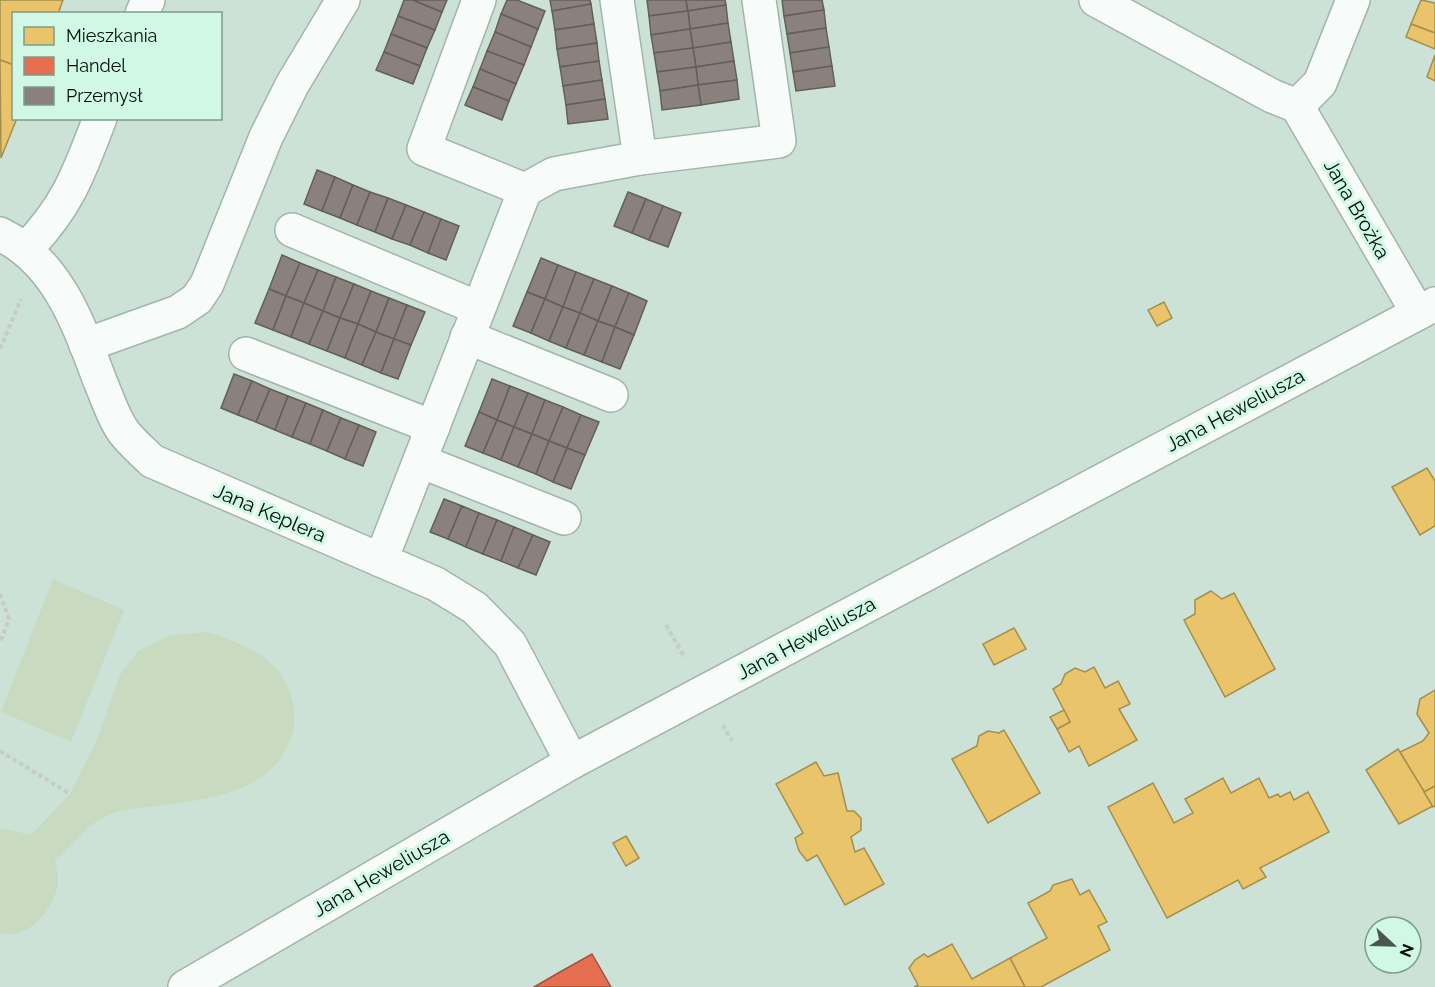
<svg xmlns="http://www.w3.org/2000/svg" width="1435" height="987" font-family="Raleway,sans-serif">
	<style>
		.green { fill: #c8dac0 }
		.homes { fill: #e9c46a; stroke: #a48e4d; stroke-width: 1.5 }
		.shops { fill: #e76f51; stroke: #a3523b; stroke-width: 1.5 }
		.industry { fill: #8a817c; stroke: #625f5a; stroke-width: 1.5 }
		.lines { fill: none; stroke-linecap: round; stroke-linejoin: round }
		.minor-casing { stroke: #a3b4ac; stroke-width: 36 }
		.path { stroke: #c5ccc9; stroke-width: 4; stroke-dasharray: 4.5 3; stroke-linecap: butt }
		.minor { stroke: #f7fbf9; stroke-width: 33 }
		.labels { text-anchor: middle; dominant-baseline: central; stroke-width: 6; stroke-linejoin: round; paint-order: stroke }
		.street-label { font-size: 20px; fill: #030f09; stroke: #d0f8e4 }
	</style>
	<rect width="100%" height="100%" fill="#cce2d7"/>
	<g class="green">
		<polygon points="53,579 124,610 71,742 1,712"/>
		<path d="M207,632C244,644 281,657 292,699C297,716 295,731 287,747C265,794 202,800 156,806C137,808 115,809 99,820C83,830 69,848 55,860C56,868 59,877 58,884C54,908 29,941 0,933V828L31,835L70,794L97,740L120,675L138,651L170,635Z"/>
	</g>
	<g class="homes">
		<polygon points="0,0 63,0 58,14 14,14 14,65 0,60"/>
		<polygon points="1421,0 1435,3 1435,33 1411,24"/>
		<polygon points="1411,24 1435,33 1435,49 1406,37"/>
		<polygon points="1435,55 1435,81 1427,77"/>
		<polygon points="0,60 14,65 14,118 17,118 1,158"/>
		<polygon points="1164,302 1172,318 1157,326 1148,310"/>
		<polygon points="1427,468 1435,481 1435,526 1420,535 1392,487"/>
		<polygon points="1211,591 1222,599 1234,593 1275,669 1225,697 1184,620 1195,614 1195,600"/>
		<polygon points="1014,628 1026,649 994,665 983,644"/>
		<polygon points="1094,667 1105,688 1118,681 1130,704 1119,709 1137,740 1089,766 1079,746 1069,752 1057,729 1070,722 1053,689 1061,684 1065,674 1075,668 1085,672"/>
		<polygon points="1435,690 1435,786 1424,792 1400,752 1423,741 1429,733 1417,714 1420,699"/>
		<polygon points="1064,710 1070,722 1057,729 1050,717"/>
		<polygon points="1004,730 1040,793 988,823 952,759 977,746 979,736 988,731 999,733"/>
		<polygon points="1398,749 1433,806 1399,824 1366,770"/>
		<polygon points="816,762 824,776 838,773 847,811 854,811 861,818 861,830 851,837 855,852 864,848 884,884 845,905 817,855 807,861 799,851 795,838 803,833 776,784"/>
		<polygon points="1223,778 1231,793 1259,778 1269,798 1278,794 1280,797 1290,792 1294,800 1308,792 1329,832 1260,868 1266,877 1243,889 1238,880 1167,918 1108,807 1153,783 1174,823 1193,813 1185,799"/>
		<polygon points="1435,786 1435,806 1433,807 1424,792"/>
		<polygon points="626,836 639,858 626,866 613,843"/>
		<polygon points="1072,879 1080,895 1089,890 1107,922 1098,926 1110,950 1041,987 1025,987 1010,958 1047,938 1028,903 1050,891 1053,885"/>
		<polygon points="952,944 972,979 1010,958 1025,987 914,987 918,985 909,968 915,960 924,954 928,957"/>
	</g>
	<polygon class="shops" points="592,954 611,987 534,987 560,972"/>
	<g class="industry">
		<polygon points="404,0 413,0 442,12 435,30 398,16"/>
		<polygon points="413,0 447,0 442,12"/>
		<polygon points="507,0 517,0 545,11 538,29 501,14"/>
		<polygon points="550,0 590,0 591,4 552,11"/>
		<polygon points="647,0 686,0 688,11 649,16"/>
		<polygon points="686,0 725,0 726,5 688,11"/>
		<polygon points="782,0 822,0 824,10 784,16"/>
		<polygon points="591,4 594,24 555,30 552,11"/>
		<polygon points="726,5 728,23 690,29 688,11"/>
		<polygon points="824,10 826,28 787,34 784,16"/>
		<polygon points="688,11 690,29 651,35 649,16"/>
		<polygon points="501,14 538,29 531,47 495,32"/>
		<polygon points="398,16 435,30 427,48 391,34"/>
		<polygon points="728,23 731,42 693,48 690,29"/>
		<polygon points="594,24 597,43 557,49 555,30"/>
		<polygon points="826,28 829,47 790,53 787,34"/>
		<polygon points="690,29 693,48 654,53 651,35"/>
		<polygon points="495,32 531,47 524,65 487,51"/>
		<polygon points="391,34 427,48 420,66 384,52"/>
		<polygon points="731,42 734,61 696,67 693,48"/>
		<polygon points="597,43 599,61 560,67 557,49"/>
		<polygon points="829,47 832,66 793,72 790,53"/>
		<polygon points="693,48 696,67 657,72 654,53"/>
		<polygon points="487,51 524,65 516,84 480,69"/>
		<polygon points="384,52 420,66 413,84 376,70"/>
		<polygon points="599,61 602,80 563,86 560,67"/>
		<polygon points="734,61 737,80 698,85 696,67"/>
		<polygon points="832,66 835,86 796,91 793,72"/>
		<polygon points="696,67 698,85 660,91 657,72"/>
		<polygon points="480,69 516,84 509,101 473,87"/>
		<polygon points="602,80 605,99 566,105 563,86"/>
		<polygon points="737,80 739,99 701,105 698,85"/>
		<polygon points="698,85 701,105 662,110 660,91"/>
		<polygon points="473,87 509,101 502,120 465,105"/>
		<polygon points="605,99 608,119 568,124 566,105"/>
		<polygon points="317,170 335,177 322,211 304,204"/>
		<polygon points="335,177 353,185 340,218 322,211"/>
		<polygon points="353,185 370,192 357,225 340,218"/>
		<polygon points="370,192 388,198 375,232 357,225"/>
		<polygon points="628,192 646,199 632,233 614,226"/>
		<polygon points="388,198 406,205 392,239 375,232"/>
		<polygon points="646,199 663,206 649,240 632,233"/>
		<polygon points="406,205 424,212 410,245 392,239"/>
		<polygon points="663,206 681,213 668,247 649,240"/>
		<polygon points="424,212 441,219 428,253 410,245"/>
		<polygon points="441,219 459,226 446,260 428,253"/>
		<polygon points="282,255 300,263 286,296 269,289"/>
		<polygon points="541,258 558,265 545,299 527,292"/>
		<polygon points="300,263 318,270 304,303 286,296"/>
		<polygon points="558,265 576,272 563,307 545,299"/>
		<polygon points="318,270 336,277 323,311 304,303"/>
		<polygon points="576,272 594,279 580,313 563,307"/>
		<polygon points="336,277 354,284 340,318 323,311"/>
		<polygon points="594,279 612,286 598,321 580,313"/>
		<polygon points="354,284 371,291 358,324 340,318"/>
		<polygon points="612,286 629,293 615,327 598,321"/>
		<polygon points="269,289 286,296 273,330 255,323"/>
		<polygon points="371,291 389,298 376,332 358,324"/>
		<polygon points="527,292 545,299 531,333 513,326"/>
		<polygon points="629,293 647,301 634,335 615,327"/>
		<polygon points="286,296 304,303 291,337 273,330"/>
		<polygon points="389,298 407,305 394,339 376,332"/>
		<polygon points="545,299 563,307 549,341 531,333"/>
		<polygon points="304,303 323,311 309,344 291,337"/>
		<polygon points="407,305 425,312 411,345 394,339"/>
		<polygon points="563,307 580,313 566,348 549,341"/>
		<polygon points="323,311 340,318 327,351 309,344"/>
		<polygon points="580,313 598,321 584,355 566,348"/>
		<polygon points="340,318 358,324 345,358 327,351"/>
		<polygon points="598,321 615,327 602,362 584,355"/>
		<polygon points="358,324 376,332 362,365 345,358"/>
		<polygon points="615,327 634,335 620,369 602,362"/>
		<polygon points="376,332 394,339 381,373 362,365"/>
		<polygon points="394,339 411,345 398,379 381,373"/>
		<polygon points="234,374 252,381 238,415 221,408"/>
		<polygon points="492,379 510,386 497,420 479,412"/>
		<polygon points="252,381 270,389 256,422 238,415"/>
		<polygon points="510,386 528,393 514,427 497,420"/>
		<polygon points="270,389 288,396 275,430 256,422"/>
		<polygon points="528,393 545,400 532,434 514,427"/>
		<polygon points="288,396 306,403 292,437 275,430"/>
		<polygon points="545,400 563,407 549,441 532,434"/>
		<polygon points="306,403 323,410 310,444 292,437"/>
		<polygon points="563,407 581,415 567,448 549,441"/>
		<polygon points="323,410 341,418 327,451 310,444"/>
		<polygon points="479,412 497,420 483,453 465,446"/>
		<polygon points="581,415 599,422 585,455 567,448"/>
		<polygon points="341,418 359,425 345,459 327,451"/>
		<polygon points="497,420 514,427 501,460 483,453"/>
		<polygon points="359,425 376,432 363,466 345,459"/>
		<polygon points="514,427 532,434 518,467 501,460"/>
		<polygon points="532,434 549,441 536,474 518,467"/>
		<polygon points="549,441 567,448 553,482 536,474"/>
		<polygon points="567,448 585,455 571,489 553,482"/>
		<polygon points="444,499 462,506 448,539 430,532"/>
		<polygon points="462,506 479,513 466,547 448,539"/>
		<polygon points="479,513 497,520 483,554 466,547"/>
		<polygon points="497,520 514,527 501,561 483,554"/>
		<polygon points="514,527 533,535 518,568 501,561"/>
		<polygon points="533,535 550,542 536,575 518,568"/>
	</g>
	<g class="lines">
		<g class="minor-casing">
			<g id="minor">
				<polyline points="479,0 424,149 525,190 554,174 640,158 779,141 759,0"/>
				<polyline points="617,0 640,158"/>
				<polyline points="1096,0 1272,96 1297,106 1418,313"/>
				<polyline points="142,14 148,0"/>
				<polyline points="1297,106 1320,83 1353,0"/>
				<polyline points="292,230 478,308"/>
				<path d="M0,234C58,262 79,325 100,381C107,397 113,417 123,431C131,442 142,451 152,461L436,584L475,608L510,644L572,762"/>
				<path d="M26,249C68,206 79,173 100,118"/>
				<polyline points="467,337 611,395"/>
				<polyline points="86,345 178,312 197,299 207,284 266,137 292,85 343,0"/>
				<polyline points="246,354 433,427"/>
				<polyline points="420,461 564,518"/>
				<polyline points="381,560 525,190"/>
				<polyline points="185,987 572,762 1435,304"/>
			</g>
		</g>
		<g class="path">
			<polyline points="0,349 21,299"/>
			<polyline points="0,594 9,619 0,643"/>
			<polyline points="666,625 685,658"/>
			<polyline points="723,725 732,741"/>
			<polyline points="0,751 70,794"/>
		</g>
		<use href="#minor" class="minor"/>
	</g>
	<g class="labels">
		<g class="street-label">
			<text transform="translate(1357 209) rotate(60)">Jana Brożka</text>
			<text transform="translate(1235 410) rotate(-28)">Jana Heweliusza</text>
			<text transform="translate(270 513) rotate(23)">Jana Keplera</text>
			<text transform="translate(806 638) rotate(-28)">Jana Heweliusza</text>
			<text transform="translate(381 873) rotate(-30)">Jana Heweliusza</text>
		</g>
	</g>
	<rect x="12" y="12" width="210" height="108" fill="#d0f8e4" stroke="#7e9b8c" stroke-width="1.5"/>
	<rect x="24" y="27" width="30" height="18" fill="#e9c46a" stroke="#7e9b8c" stroke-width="1.5"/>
	<text x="66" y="42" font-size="18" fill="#030f09">Mieszkania</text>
	<rect x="24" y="57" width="30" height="18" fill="#e76f51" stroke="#7e9b8c" stroke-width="1.5"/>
	<text x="66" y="72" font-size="18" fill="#030f09">Handel</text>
	<rect x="24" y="87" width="30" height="18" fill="#8a817c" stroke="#7e9b8c" stroke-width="1.5"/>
	<text x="66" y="102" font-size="18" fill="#030f09">Przemysł</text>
	<g transform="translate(1393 945) rotate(112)"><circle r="28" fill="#d0f8e4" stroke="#7e9b8c" stroke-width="1.5"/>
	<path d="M0-4.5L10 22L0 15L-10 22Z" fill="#495951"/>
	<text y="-9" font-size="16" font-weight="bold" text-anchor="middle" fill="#030f09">N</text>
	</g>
</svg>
